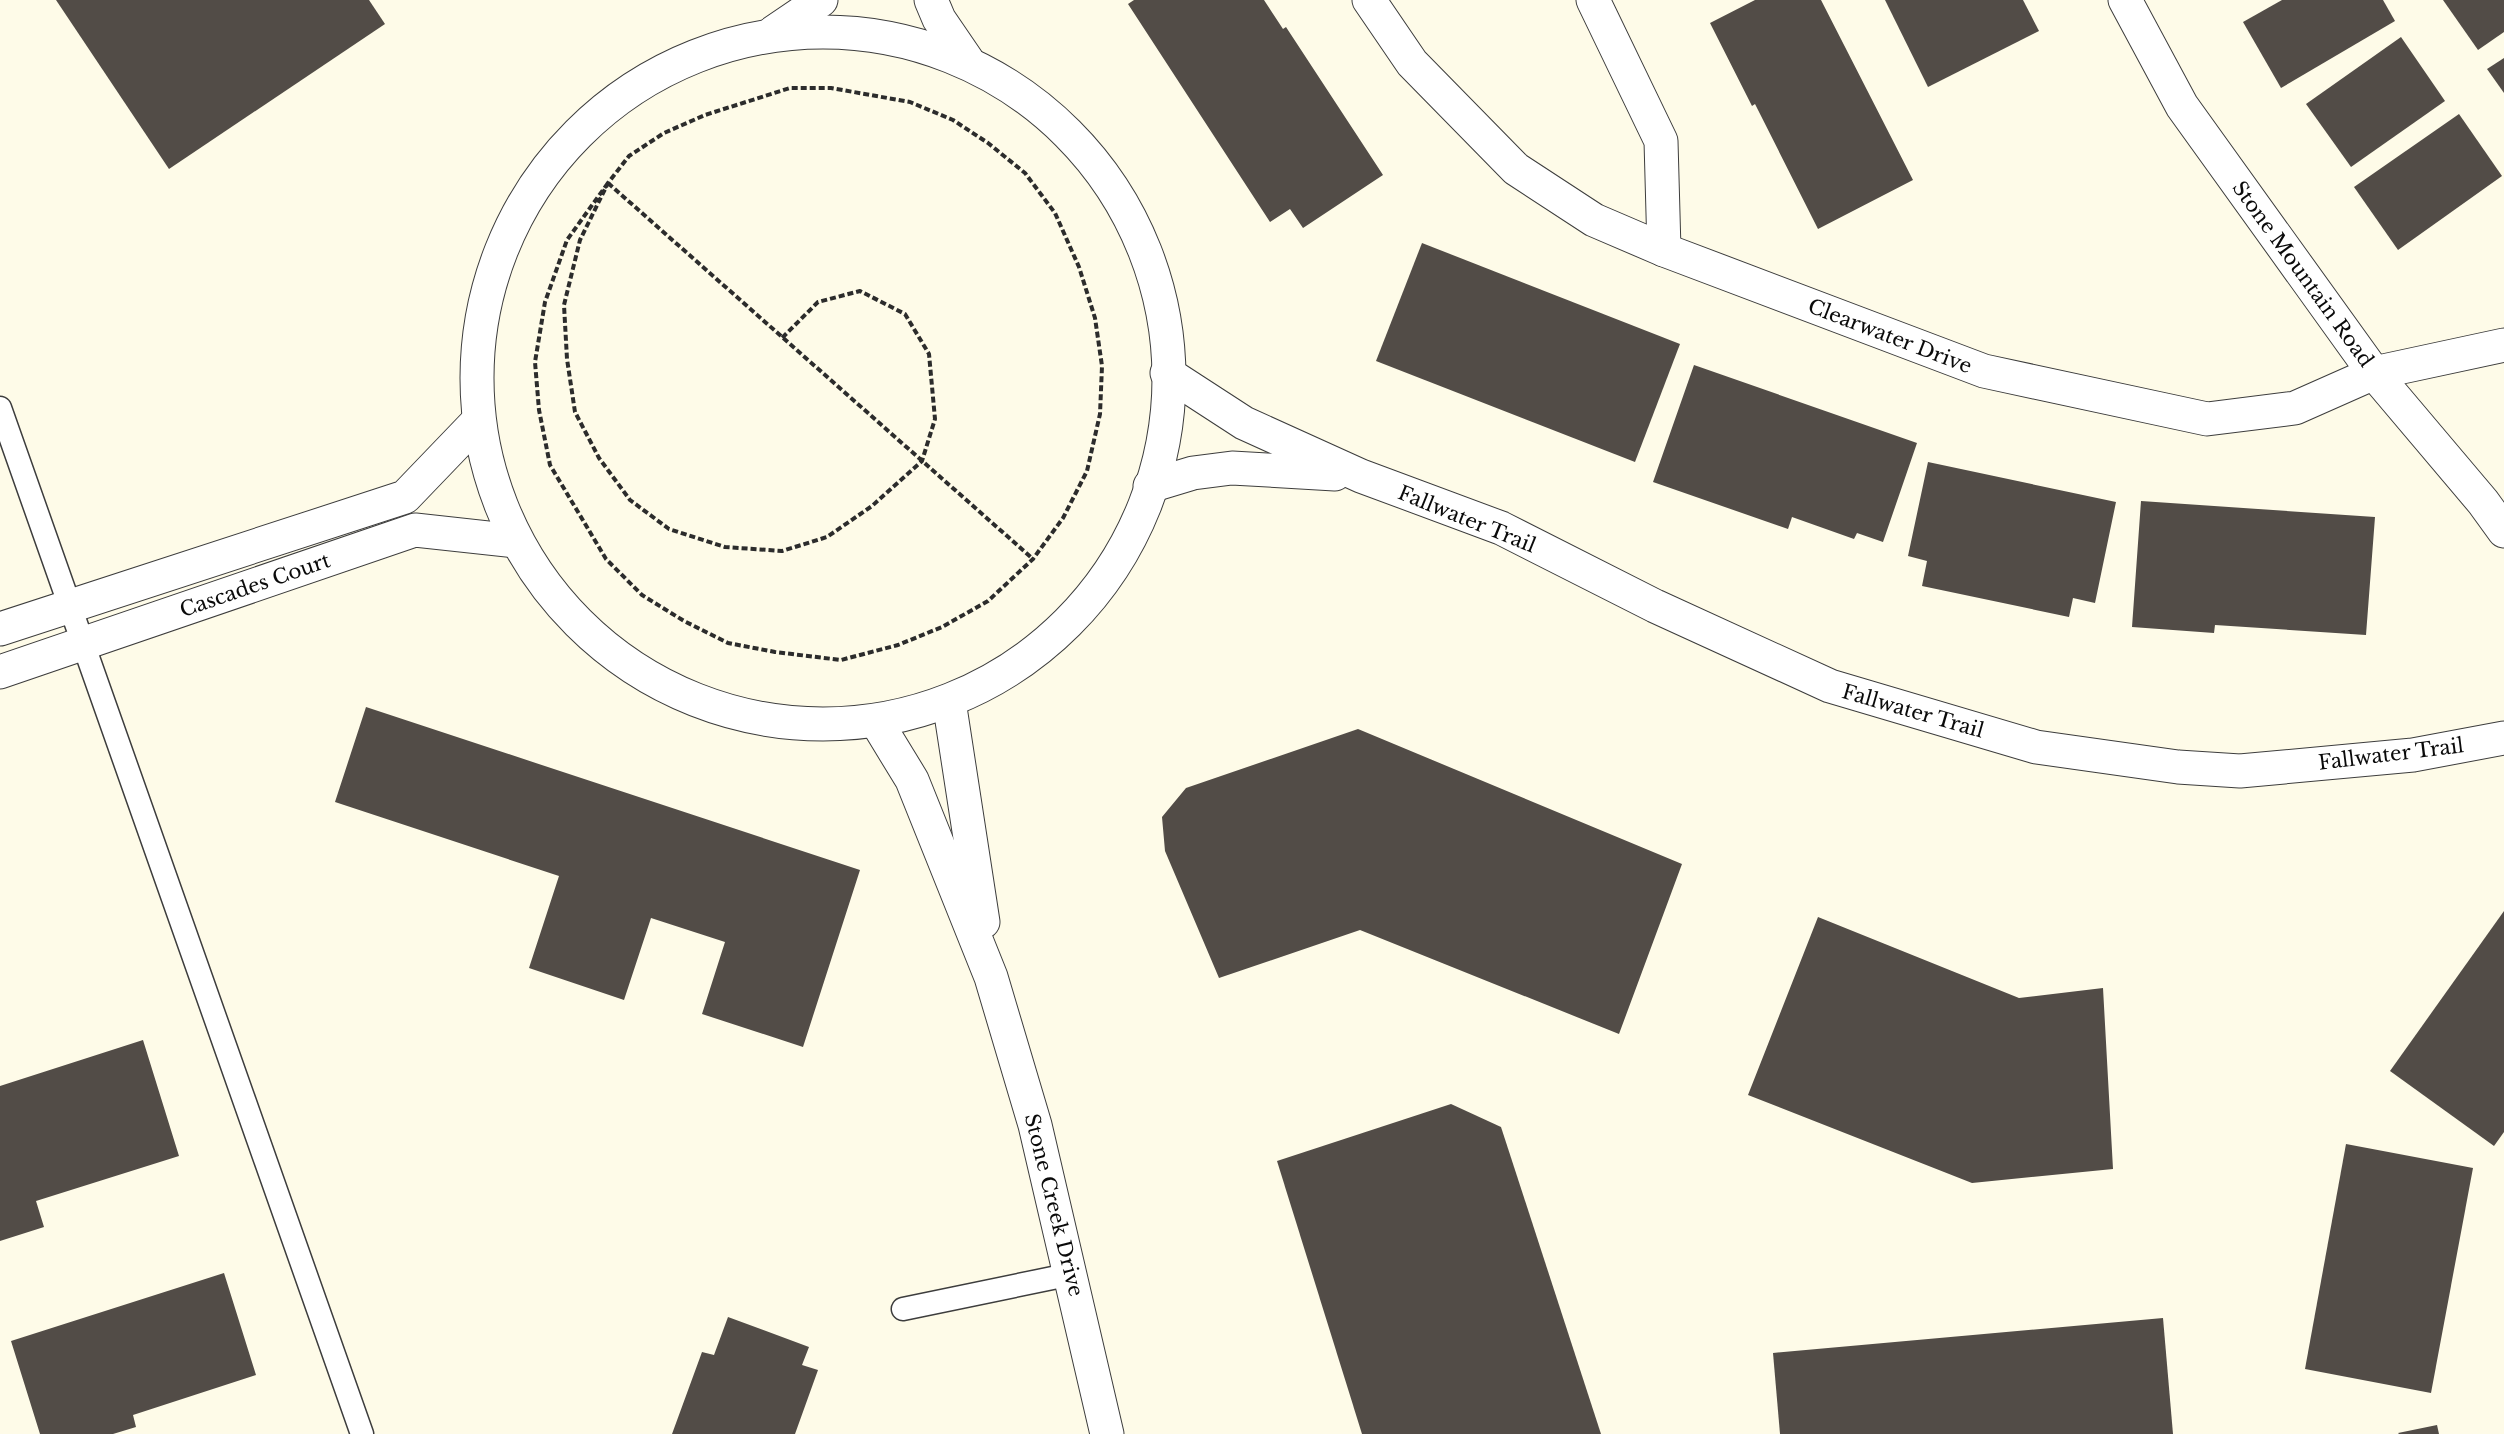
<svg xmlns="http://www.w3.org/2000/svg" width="2504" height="1434" font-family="'Libre Baskerville',serif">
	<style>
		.building { fill: #524c47 }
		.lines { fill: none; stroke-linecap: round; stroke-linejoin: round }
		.lane-casing { stroke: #3d3d3d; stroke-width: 25 }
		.street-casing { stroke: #3d3d3d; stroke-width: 35 }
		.path { stroke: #2c2c2c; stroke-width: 4; stroke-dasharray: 6 3; stroke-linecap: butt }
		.lane { stroke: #fff; stroke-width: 22 }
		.street { stroke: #fff; stroke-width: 33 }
		.labels { text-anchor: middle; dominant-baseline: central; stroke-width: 6; stroke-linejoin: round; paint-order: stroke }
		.street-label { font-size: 20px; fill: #0a0a0a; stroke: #fff }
	</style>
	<rect width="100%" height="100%" fill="#fefbe8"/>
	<g class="building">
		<polygon points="56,0 369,0 385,24 169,169"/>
		<polygon points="1134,0 1264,0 1283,29 1286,27 1383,175 1303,228 1290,209 1270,222 1128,4"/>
		<polygon points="1755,0 1821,0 1913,180 1818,229 1755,104 1752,106 1710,23"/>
		<polygon points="1885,0 2023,0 2039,31 1928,87"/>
		<polygon points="2282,0 2383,0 2395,21 2281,88 2243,22"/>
		<polygon points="2443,0 2504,0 2504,32 2478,50"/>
		<polygon points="2401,37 2445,101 2351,167 2306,104"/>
		<polygon points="2504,58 2504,93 2487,69"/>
		<polygon points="2459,114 2502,176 2398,250 2354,187"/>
		<polygon points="1422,243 1680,344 1635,462 1376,361"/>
		<polygon points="1694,365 1917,443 1883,542 1857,533 1854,539 1792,517 1788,529 1653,482"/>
		<polygon points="1928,462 2116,502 2095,603 2073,598 2069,617 1922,586 1927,561 1908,556"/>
		<polygon points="2141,501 2375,517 2366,635 2215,625 2214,633 2132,627"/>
		<polygon points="366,707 860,870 803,1047 702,1014 725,942 651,918 624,1000 529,968 559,876 335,802"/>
		<polygon points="1358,729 1682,864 1619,1034 1360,930 1219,978 1165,851 1162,817 1186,788"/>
		<polygon points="2504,911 2504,1132 2494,1146 2390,1071"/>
		<polygon points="1818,917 2019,998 2103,988 2113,1169 1972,1183 1748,1095"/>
		<polygon points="143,1040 179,1156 36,1201 44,1227 0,1241 0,1086"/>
		<polygon points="1451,1104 1501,1127 1601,1434 1362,1434 1277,1161"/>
		<polygon points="2346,1144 2473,1168 2431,1393 2305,1369"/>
		<polygon points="224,1273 256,1375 133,1415 136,1427 113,1434 40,1434 11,1341"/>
		<polygon points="728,1317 809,1347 802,1365 818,1370 795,1434 672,1434 702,1352 714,1355"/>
		<polygon points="2163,1318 2173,1434 1780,1434 1773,1353"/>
		<polygon points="2437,1425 2439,1434 2399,1434 2398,1433"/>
	</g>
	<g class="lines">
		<g class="lane-casing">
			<g id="lane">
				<polyline points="0,408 362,1434"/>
				<polyline points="903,1309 1072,1274"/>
			</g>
		</g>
		<g class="street-casing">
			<g id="street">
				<polyline points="931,0 939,19 967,60"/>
				<polyline points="1369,0 1412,63 1516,169 1594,220 1664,250 1984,371 2207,419 2295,408 2374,373 2504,345"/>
				<polyline points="1593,0 1661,141 1664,250"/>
				<polyline points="2125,0 2182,106 2374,373 2483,502 2504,531"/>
				<circle cx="823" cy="378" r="346"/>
				<polyline points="774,32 821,0"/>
				<polyline points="1167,373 1244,423 1361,476 1501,528 1655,606 1830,686 2036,747 2178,767 2240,771 2413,755 2504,738"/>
				<polyline points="1150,486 1193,473 1232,468 1335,474"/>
				<polyline points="0,629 405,497 478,421"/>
				<polyline points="0,672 415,530 516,541"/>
				<polyline points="949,701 983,922"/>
				<polyline points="876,721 912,780 991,977 1035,1125 1107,1434"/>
			</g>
		</g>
		<g class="path">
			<polyline points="608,183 567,240 545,302 535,362 539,410 550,465 606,559 642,595 684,621 728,643 775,652 841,660 898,645 942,627 988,601 1033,559 1063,518 1087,471 1100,414 1102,366 1095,318 1079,267 1055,213 1025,173 988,143 953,120 910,102 831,88 790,88 705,115 664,133 629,156 608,183 580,240 564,305 567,359 575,412 599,458 630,500 669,529 725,547 782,551 827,537 872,506 922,461 935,419 929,354 905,314 860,291 818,302 782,338"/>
			<polyline points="608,183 1033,559"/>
		</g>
		<use href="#lane" class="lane"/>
		<use href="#street" class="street"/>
	</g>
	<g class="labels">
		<g class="street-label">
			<text transform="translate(2303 274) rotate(54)">Stone Mountain Road</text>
			<text transform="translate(1890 336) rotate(21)">Clearwater Drive</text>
			<text transform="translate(1467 519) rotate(22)">Fallwater Trail</text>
			<text transform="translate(255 585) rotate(-19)">Cascades Court</text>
			<text transform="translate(1913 711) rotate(16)">Fallwater Trail</text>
			<text transform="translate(2391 754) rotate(-7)">Fallwater Trail</text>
			<text transform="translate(1054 1205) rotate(76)">Stone Creek Drive</text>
		</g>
	</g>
</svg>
